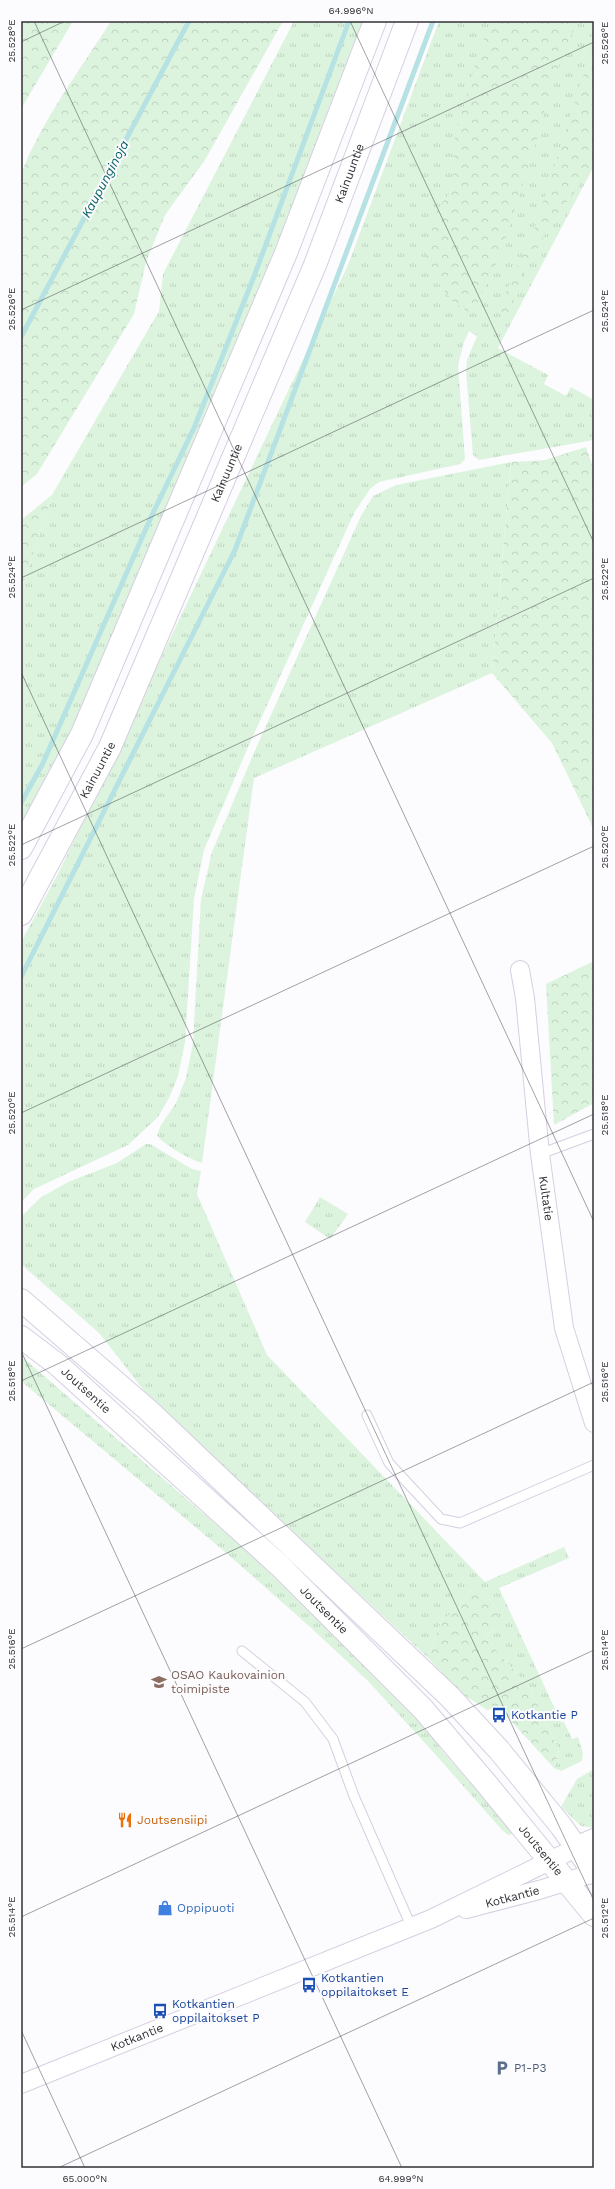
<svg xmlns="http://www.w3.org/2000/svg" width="615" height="2189" font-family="'Work Sans',sans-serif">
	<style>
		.grass { fill: url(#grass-tufts) }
		.forest { fill: url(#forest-crowns) }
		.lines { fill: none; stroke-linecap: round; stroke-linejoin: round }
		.stream { stroke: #b7e2e3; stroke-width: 5 }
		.service-casing { stroke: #d6cfe1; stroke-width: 11 }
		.minor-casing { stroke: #d6cfe1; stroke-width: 20 }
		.tertiary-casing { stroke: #d6cfe1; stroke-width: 24 }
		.secondary-casing { stroke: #d6cfe1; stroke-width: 24 }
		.trunk-casing { stroke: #d6cfe1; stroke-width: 24 }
		.service { stroke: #fff; stroke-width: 9 }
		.minor { stroke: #fff; stroke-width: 18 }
		.tertiary { stroke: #fff; stroke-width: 22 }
		.secondary { stroke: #fff; stroke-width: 22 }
		.trunk { stroke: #fff; stroke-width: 22 }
		.ticks { fill: none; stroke: #333137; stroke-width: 1; stroke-opacity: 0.45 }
		.labels { text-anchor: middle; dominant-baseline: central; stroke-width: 4; stroke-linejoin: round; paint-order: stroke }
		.street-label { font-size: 12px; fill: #333137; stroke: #fcfbfe }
		.education-label { font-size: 12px; fill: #785e54; stroke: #fcfbfe; text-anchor: start }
		.transit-label { font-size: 12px; fill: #164399; stroke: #fcfbfe; text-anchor: start }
		.food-label { font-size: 12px; fill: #c56008; stroke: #fcfbfe; text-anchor: start }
		.shop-label { font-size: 12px; fill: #366cbe; stroke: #fcfbfe; text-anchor: start }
		.service-label { font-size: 12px; fill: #4e5e75; stroke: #fcfbfe; text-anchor: start }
		.water-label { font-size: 13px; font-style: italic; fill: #086365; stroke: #fcfbfe }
		.neatline { fill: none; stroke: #333137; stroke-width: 1.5 }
		.ticks-label { font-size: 10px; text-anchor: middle; fill: #333137 }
	</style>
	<defs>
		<pattern id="grass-tufts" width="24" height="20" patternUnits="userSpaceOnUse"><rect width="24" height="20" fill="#dcf4de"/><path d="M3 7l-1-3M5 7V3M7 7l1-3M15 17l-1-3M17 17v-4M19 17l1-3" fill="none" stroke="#bdd2bf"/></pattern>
		<pattern id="forest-crowns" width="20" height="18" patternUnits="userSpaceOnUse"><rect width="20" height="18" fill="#dcf4de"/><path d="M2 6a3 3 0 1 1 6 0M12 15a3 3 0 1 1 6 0" fill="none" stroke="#bdd2bf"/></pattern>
	</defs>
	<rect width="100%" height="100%" fill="#fcfbfe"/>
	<g class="grass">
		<polygon points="294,21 367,21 262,298 103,669 21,829 21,591 52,495 159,311 163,274"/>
		<polygon points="439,21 594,21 594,166 498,348 548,375 544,384 566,396 571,387 594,400 594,440 479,460 473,455 466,371 467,360 477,336 469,331 464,342 458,365 465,459 460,464 379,482 370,489 354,513 249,745 204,850 194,899 185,1042 178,1076 169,1098 158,1117 128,1145 34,1189 21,1202 21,942 58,874 348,265"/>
		<path d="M511,462L492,673L254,778L202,1163C191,1160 162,1144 157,1135L161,1125L176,1103L186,1078L193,1043L201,899L212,852L256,748L361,516L373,496L396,485Z"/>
		<polygon points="146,1144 150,1144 192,1169 201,1171 197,1194 267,1355 485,1582 564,1547 569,1558 499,1588 561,1722 564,1722 572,1739 578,1737 583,1753 582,1761 561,1771 554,1768 559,1750 530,1689 484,1636 497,1627 497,1609 482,1590 471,1590 451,1614 442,1620 427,1657 152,1401 100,1334 21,1264 21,1217 40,1198 68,1182 117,1163"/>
		<polygon points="320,1197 348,1214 330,1239 305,1222"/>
		<polygon points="21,1356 234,1540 318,1618 415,1713 442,1751 512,1830 513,1834 508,1835 502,1830 435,1754 367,1680 309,1626 224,1551 21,1381"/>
		<polygon points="594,1769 594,1828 581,1826 561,1807 577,1779"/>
	</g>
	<g class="forest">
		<polygon points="21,21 73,21 21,109"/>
		<path d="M111,21H283L205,160L165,215L146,262L134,314L37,474L21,487V174C42,120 80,70 111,21Z"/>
		<polygon points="491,21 577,21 550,89 536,143 501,254 472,314 454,303 436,280 426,255 437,210 453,188 454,141 477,58"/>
		<polygon points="594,42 594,159 577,189 553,219 516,289 510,320 505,323 500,305 534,230"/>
		<polygon points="586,447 594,470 594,830 552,743 492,673 511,462 545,460"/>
		<polygon points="52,495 21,591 21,520"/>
		<polygon points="594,961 594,1103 554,1125 546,984"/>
		<polygon points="471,1590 482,1590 497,1609 497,1627 484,1636 530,1689 559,1750 554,1768 499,1708 487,1710 461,1693 427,1657 442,1620 451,1614"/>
	</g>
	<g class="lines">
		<g class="stream">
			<polyline points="21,337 189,21"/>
			<polyline points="21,803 43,763 152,515 194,428 253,279 349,21"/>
			<polyline points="21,977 235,550 433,21"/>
		</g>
		<g class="service-casing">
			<g id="service">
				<polyline points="540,1154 594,1134"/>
				<polyline points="367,1415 389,1463 441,1519 460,1523 594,1465"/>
				<polyline points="242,1651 305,1702 333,1739 354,1796 411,1926"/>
			</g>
		</g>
		<g class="minor-casing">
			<g id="minor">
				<path id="s1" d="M520,970L525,998L540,1154L564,1328L594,1423"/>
				<path id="s2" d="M466,1909L539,1890L594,1873"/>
				<path id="s3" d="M21,2084L431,1919L576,1848"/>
			</g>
		</g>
		<g class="tertiary-casing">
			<polyline id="tertiary" points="576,1848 594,1840"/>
		</g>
		<g class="secondary-casing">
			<g id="secondary">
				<polyline points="21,1300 148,1410 450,1697 499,1750 561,1826 594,1873"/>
				<path id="s4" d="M21,1337L58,1365L280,1566L423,1709L485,1782L594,1915"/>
			</g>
		</g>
		<g class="trunk-casing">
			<g id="trunk">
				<polyline points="21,848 82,734 286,253 375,21"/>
				<path id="s5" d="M21,914L110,747L315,265L407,21"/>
			</g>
		</g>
		<use href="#service" class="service"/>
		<use href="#minor" class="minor"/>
		<use href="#tertiary" class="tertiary"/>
		<use href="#secondary" class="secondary"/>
		<use href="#trunk" class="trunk"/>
	</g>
	<path class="ticks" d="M34,21L594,1222M350,21L594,543M21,42L65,21M21,310L594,42M21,578L594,310M21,672L594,1901M21,845L594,578M21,1113L594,846M21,1351L402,2168M21,1381L594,1114M21,1649L594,1382M21,1917L594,1650M21,2030L85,2168M58,2168L594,1918"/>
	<defs>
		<g id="school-bare" transform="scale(1.2)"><path d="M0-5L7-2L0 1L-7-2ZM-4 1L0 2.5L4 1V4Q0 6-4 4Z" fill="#8d6e63" stroke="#fcfbfe" stroke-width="2.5" paint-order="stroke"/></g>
		<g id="bus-bare" transform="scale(1.2)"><path d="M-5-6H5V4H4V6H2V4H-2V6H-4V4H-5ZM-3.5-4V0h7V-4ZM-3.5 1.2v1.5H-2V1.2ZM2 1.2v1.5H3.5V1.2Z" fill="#1a4fb4" stroke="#fcfbfe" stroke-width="2.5" paint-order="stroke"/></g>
		<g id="restaurant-bare" transform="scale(1.2)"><path d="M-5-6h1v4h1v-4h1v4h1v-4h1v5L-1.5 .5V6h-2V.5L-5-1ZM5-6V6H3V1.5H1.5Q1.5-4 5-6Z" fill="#e8710a" stroke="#fcfbfe" stroke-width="2.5" paint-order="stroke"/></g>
		<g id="shop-bare" transform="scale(1.2)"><path d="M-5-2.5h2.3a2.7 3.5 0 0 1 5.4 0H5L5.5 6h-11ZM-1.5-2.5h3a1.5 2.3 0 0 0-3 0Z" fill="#3f7fe0" stroke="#fcfbfe" stroke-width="2.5" paint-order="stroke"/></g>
		<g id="parking-bare" transform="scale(1.2)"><path d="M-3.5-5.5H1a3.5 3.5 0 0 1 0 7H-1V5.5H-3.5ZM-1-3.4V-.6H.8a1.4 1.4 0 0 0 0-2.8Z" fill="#5c6f8a" stroke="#fcfbfe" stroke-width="2.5" paint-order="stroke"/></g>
	</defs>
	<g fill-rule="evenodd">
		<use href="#school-bare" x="159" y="1682"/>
		<use href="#bus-bare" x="499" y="1715"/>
		<use href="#restaurant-bare" x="125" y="1820"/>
		<use href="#shop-bare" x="165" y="1908"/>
		<use href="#bus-bare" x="309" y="1985"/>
		<use href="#bus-bare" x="160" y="2011"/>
		<use href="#parking-bare" x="502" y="2068"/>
	</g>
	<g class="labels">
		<g class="street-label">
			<text stroke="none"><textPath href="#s5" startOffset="811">Kainuuntie</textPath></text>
			<text stroke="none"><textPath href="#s5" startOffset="487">Kainuuntie</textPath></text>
			<text stroke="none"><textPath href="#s5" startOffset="163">Kainuuntie</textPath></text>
			<text stroke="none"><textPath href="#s1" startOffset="230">Kultatie</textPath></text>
			<text stroke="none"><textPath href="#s4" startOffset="84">Joutsentie</textPath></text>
			<text stroke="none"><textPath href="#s4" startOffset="408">Joutsentie</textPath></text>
			<text stroke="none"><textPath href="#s4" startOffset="732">Joutsentie</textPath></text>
			<text stroke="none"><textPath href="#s2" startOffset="48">Kotkantie</textPath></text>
			<text stroke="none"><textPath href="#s3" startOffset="125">Kotkantie</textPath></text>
		</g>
		<g class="education-label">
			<text x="171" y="1675">OSAO Kaukovainion<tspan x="171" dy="14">toimipiste</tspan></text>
		</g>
		<g class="transit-label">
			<text x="511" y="1715">Kotkantie P</text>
			<text x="321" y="1978">Kotkantien<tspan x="321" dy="14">oppilaitokset E</tspan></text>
			<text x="172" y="2004">Kotkantien<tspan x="172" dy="14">oppilaitokset P</tspan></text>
		</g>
		<g class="food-label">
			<text x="137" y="1820">Joutsensiipi</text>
		</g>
		<g class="shop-label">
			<text x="177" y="1908">Oppipuoti</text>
		</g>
		<g class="service-label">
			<text x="514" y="2068">P1-P3</text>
		</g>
		<g class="water-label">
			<text transform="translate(105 179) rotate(-62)">Kaupunginoja</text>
		</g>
	</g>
	<rect width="615" height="2189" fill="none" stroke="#fcfbfe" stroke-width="44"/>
	<rect x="22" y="22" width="571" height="2145" class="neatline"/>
	<g class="ticks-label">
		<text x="351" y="14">64.996°N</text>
		<text transform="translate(11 41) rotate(-90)" y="4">25.528°E</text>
		<text transform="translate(604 43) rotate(-90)" y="4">25.526°E</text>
		<text transform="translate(11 309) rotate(-90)" y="4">25.526°E</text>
		<text transform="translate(604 311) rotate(-90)" y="4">25.524°E</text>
		<text transform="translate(11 577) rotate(-90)" y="4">25.524°E</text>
		<text transform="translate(604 579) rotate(-90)" y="4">25.522°E</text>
		<text transform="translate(11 845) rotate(-90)" y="4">25.522°E</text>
		<text transform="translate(604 847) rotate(-90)" y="4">25.520°E</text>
		<text transform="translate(11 1113) rotate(-90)" y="4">25.520°E</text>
		<text transform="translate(604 1115) rotate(-90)" y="4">25.518°E</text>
		<text transform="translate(11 1381) rotate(-90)" y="4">25.518°E</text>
		<text transform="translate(604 1382) rotate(-90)" y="4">25.516°E</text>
		<text transform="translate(11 1649) rotate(-90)" y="4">25.516°E</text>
		<text transform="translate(604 1650) rotate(-90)" y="4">25.514°E</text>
		<text transform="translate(11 1917) rotate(-90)" y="4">25.514°E</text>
		<text transform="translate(604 1918) rotate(-90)" y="4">25.512°E</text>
		<text x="85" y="2182">65.000°N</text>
		<text x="401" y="2182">64.999°N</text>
	</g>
</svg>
